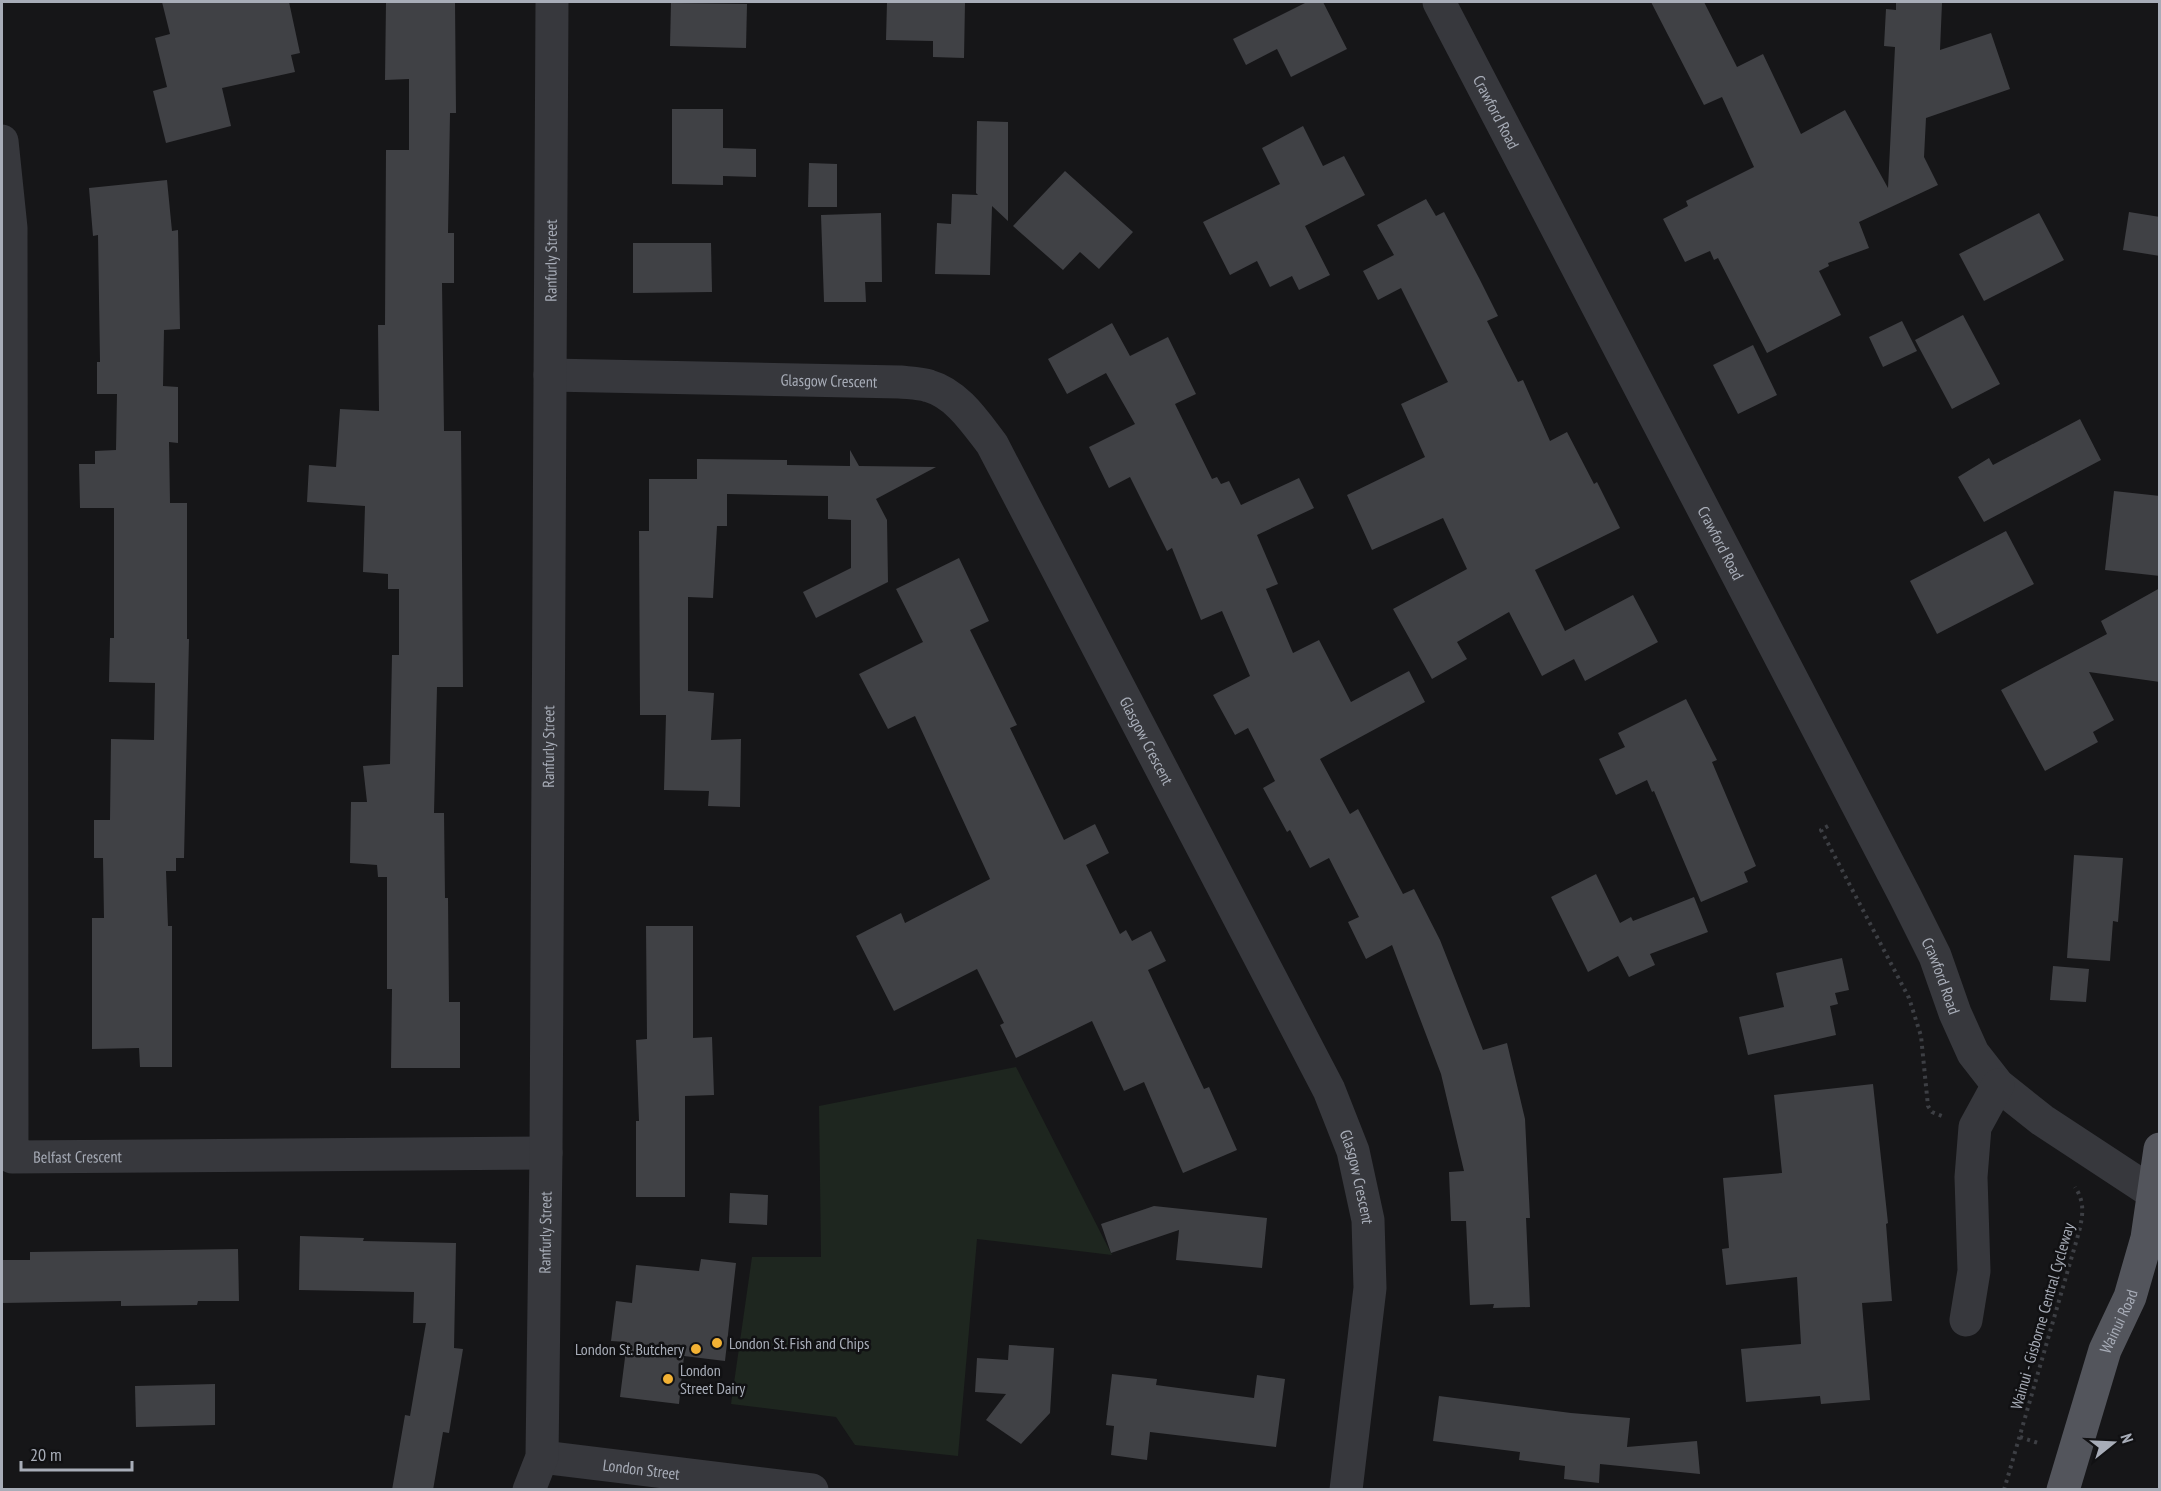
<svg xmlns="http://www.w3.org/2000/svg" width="2161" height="1491" font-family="'PT Sans Narrow',sans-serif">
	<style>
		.green { fill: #1e261f }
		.building { fill: #404145 }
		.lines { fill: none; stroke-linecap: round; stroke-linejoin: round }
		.path { stroke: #3d3f44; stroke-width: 4; stroke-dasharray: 3 4.5; stroke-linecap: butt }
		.street { stroke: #37383d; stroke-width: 33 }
		.primary { stroke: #53555c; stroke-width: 33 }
		.poi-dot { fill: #f2b134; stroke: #111113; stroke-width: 2 }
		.labels { text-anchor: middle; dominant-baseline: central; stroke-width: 5; stroke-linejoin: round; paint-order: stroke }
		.street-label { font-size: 16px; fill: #a8adb8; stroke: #111113 }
		.poi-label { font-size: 16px; fill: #a8adb8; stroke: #111113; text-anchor: start }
	</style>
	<rect width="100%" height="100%" fill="#161618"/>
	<polygon class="green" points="1016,1067 1112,1255 977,1239 958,1456 855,1445 836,1417 731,1404 752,1257 821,1257 819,1106"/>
	<g class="building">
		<polygon points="162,2 289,2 300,53 291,55 295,72 222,88 231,126 166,143 153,91 167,87 155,38 170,34"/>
		<polygon points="386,2 455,2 456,113 450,113 448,233 454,233 454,283 442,283 444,431 461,431 463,687 437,687 434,813 444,813 445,898 448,898 449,1002 460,1002 460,1068 391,1068 392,989 387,989 387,877 378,877 377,865 350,863 351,802 367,802 363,766 390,764 392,655 399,655 399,589 388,589 388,574 363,572 365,506 307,502 309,465 336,467 340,409 379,411 378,325 385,325 386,150 409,150 409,79 385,80"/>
		<polygon points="887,2 965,2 964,58 933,57 933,41 886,40"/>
		<polygon points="1307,2 1323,2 1347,49 1291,77 1277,49 1246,65 1233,39"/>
		<polygon points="1651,2 1704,2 1737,67 1763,54 1801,134 1845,110 1888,188 1895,47 1884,46 1886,9 1896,10 1896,2 1942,3 1940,50 1991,33 2010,89 1926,118 1924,157 1938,185 1859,222 1869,248 1828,263 1829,266 1819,271 1841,315 1767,353 1718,258 1714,260 1710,251 1685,262 1663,219 1688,206 1686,201 1754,167 1722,97 1704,105"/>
		<polygon points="671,3 747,4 746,48 670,46"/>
		<polygon points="672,109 723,109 723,148 756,149 756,177 723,176 723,185 672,184"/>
		<polygon points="977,121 1008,122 1008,221 992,206 990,275 935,274 937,223 951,224 952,194 978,195 976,193"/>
		<polygon points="1303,126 1323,166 1344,156 1365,195 1305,226 1330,275 1299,290 1292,276 1270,287 1257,261 1230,275 1203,222 1280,184 1262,148"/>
		<polygon points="809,163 837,164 837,207 808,207"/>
		<polygon points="1065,171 1133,232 1099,269 1080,252 1063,270 1013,226"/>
		<polygon points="167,180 172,231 178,230 180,329 164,330 163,386 178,387 178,443 169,442 170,503 187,503 187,639 189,639 184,858 176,858 176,871 166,871 168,926 172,926 172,1067 140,1067 139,1048 92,1049 92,918 104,918 103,858 94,858 94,820 110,820 111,739 154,740 155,683 109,682 110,638 114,638 114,508 80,508 79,464 95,464 95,451 116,450 117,394 97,394 97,362 100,362 98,235 93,236 89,188"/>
		<polygon points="1426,199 1436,216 1444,212 1479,278 1498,316 1487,321 1518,382 1523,380 1550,441 1567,432 1594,484 1597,482 1620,528 1535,570 1565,631 1633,595 1658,642 1585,681 1574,659 1542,676 1509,612 1457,642 1467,659 1432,679 1393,609 1467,569 1443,518 1372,550 1347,495 1425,457 1401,404 1448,382 1401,288 1378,300 1363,271 1394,255 1377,225"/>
		<polygon points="2129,212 2160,217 2160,256 2123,250"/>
		<polygon points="881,213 882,282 865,282 866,302 824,302 821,215"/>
		<polygon points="2039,213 2064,260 1984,301 1959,254"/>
		<polygon points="633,243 711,243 712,292 633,293"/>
		<polygon points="1963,315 2000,384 1952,409 1915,340"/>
		<polygon points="1902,321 1917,351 1883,367 1869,337"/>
		<polygon points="1112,323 1130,356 1168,337 1196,394 1175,404 1212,479 1217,477 1221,484 1229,481 1241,505 1299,478 1314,508 1257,535 1278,584 1266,589 1293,653 1319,640 1351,702 1409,671 1425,702 1320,759 1350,814 1358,809 1403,894 1414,889 1440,940 1483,1050 1507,1043 1525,1119 1530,1218 1526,1218 1530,1307 1493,1308 1494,1304 1470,1305 1466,1221 1451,1221 1449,1172 1464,1171 1441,1074 1392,945 1366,959 1348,922 1359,917 1329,858 1310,868 1290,830 1287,832 1263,788 1275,781 1248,728 1235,735 1213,695 1250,676 1222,611 1201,620 1172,548 1167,551 1130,477 1109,488 1089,447 1135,424 1106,373 1067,394 1048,359"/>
		<polygon points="1753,345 1777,395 1738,414 1713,365"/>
		<polygon points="2080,419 2101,460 1984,522 1958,477 1989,458 1993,465"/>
		<polygon points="850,450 859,466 936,467 876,499 887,520 888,582 816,618 803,592 851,568 851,520 828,519 828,496 727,494 727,526 717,526 713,598 688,597 688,691 714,693 711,740 741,739 740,807 708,806 709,791 664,790 666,715 640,715 639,531 649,531 649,479 697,479 697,459 787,460 787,465 850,466"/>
		<polygon points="2114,491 2160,496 2160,576 2105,570"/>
		<polygon points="2006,531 2034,584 1937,634 1910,581"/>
		<polygon points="959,558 989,621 970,630 1017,725 1010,728 1064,840 1095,824 1109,853 1086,865 1120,934 1126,930 1132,941 1151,931 1166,961 1148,970 1204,1089 1209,1087 1237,1150 1183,1173 1144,1082 1124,1091 1092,1021 1016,1058 1000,1025 1004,1023 977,969 894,1011 856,936 901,913 905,923 990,879 915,716 888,729 859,674 923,642 896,589"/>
		<polygon points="2160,588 2160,682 2089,672 2114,720 2093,732 2098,742 2045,771 2001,690 2107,634 2101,621"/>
		<polygon points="1686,699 1717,760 1712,762 1756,866 1744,872 1748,882 1701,902 1654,791 1652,792 1647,780 1616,795 1599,759 1625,747 1618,733"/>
		<polygon points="2074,855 2123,858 2118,922 2113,921 2110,961 2067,958"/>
		<polygon points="1596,874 1620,923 1631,917 1633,921 1694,897 1708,932 1650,954 1655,965 1629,977 1618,956 1588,972 1551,897"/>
		<polygon points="646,926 693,926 693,1038 712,1037 714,1095 685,1096 685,1197 636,1197 636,1121 639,1121 636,1040 647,1039"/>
		<polygon points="1842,958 1849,990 1835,993 1838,1004 1830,1006 1836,1035 1748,1055 1739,1017 1784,1007 1776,973"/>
		<polygon points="2053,966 2089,969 2086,1002 2050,1000"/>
		<polygon points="1873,1084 1888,1223 1886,1224 1892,1301 1862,1303 1870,1400 1821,1404 1820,1396 1746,1402 1741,1349 1801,1344 1797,1277 1726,1285 1722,1249 1729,1248 1723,1178 1782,1173 1774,1095"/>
		<polygon points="730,1193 768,1195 767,1225 729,1223"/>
		<polygon points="1154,1206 1267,1218 1262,1268 1176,1260 1179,1230 1111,1253 1101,1224"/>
		<polygon points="300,1236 364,1238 363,1241 456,1243 454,1348 463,1349 449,1433 443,1432 433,1490 392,1490 405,1415 410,1416 426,1323 413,1323 414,1292 299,1290"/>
		<polygon points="238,1249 239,1301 198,1301 197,1305 121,1306 121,1301 2,1303 2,1260 30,1260 30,1252"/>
		<polygon points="701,1259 736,1263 725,1361 684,1356 679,1404 620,1397 627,1342 611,1341 616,1301 632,1303 636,1265 699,1271"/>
		<polygon points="1009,1345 1054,1348 1050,1413 1021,1444 986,1420 1006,1394 975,1392 977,1358 1008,1360"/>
		<polygon points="1112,1374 1157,1379 1156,1385 1254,1398 1257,1375 1285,1379 1276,1447 1150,1432 1147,1460 1111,1455 1114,1426 1106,1425"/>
		<polygon points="215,1384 215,1425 136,1427 135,1386"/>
		<polygon points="1439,1396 1571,1413 1630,1418 1627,1447 1697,1441 1700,1474 1600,1464 1599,1483 1564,1479 1565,1466 1519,1460 1520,1452 1433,1441"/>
	</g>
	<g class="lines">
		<g class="path">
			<polyline points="1828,826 1821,830 1909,998 1921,1036 1928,1106 1932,1112 1942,1116"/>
			<polyline points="2020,1437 2041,1444"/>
			<path d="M2004,1490L2079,1232C2083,1215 2085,1202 2075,1187"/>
		</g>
		<g class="street">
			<path id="s1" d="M1439,2L1905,896L1935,956L1955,1013L1973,1053L1998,1085L2042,1120L2153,1193"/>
			<path id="s2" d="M2,141L11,228L12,1157L546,1153"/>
			<path id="s3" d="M550,375L900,382C909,383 920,383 929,386C957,394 975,422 992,444L1329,1090L1353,1151L1368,1220L1370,1288L1346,1490"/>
			<polyline points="1966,1320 1974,1271 1971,1177 1975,1127 1998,1085"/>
			<path id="s4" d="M542,1457L812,1490"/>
			<path id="s5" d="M529,1490L542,1457L546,1153L552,2"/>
		</g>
		<path class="primary" id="s6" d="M2063,1490L2105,1350L2130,1297L2147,1238L2160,1149"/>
	</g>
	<g class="poi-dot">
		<circle cx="717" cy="1343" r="6"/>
		<circle cx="696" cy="1349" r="6"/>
		<circle cx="668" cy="1379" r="6"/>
	</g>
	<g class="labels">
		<g class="street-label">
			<text stroke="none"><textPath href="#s1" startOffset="124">Crawford Road</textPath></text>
			<text stroke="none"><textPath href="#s5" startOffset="1232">Ranfurly Street</textPath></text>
			<text stroke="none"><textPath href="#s3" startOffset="279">Glasgow Crescent</textPath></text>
			<text stroke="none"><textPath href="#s1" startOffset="610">Crawford Road</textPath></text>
			<text stroke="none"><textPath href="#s3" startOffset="801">Glasgow Crescent</textPath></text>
			<text stroke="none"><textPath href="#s5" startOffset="746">Ranfurly Street</textPath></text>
			<text stroke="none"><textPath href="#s1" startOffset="1096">Crawford Road</textPath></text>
			<text stroke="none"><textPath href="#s2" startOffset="1082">Belfast Crescent</textPath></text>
			<text stroke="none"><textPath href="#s3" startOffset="1287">Glasgow Crescent</textPath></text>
			<text stroke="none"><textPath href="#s5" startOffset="260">Ranfurly Street</textPath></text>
			<text transform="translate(2042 1316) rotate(-74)">Wainui - Gisborne Central Cycleway</text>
			<text stroke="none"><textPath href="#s6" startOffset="178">Wainui Road</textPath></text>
			<text stroke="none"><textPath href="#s4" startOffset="100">London Street</textPath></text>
		</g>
		<g class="poi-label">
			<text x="729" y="1343">London St. Fish and Chips</text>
			<text x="684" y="1349" text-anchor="end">London St. Butchery</text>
			<text x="680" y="1370">London<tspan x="680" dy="18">Street Dairy</tspan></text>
		</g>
	</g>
	<rect width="2161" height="1491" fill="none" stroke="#a8adb8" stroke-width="6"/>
	<g transform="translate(2113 1443) rotate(72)" stroke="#111113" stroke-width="4.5" paint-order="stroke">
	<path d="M0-4.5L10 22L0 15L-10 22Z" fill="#a8adb8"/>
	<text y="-9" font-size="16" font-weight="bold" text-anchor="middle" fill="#a8adb8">N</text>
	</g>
	<path d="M21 1461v9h111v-9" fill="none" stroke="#a8adb8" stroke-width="3"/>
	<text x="30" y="1461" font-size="18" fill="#a8adb8" stroke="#111113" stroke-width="4.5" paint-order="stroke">20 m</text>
</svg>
